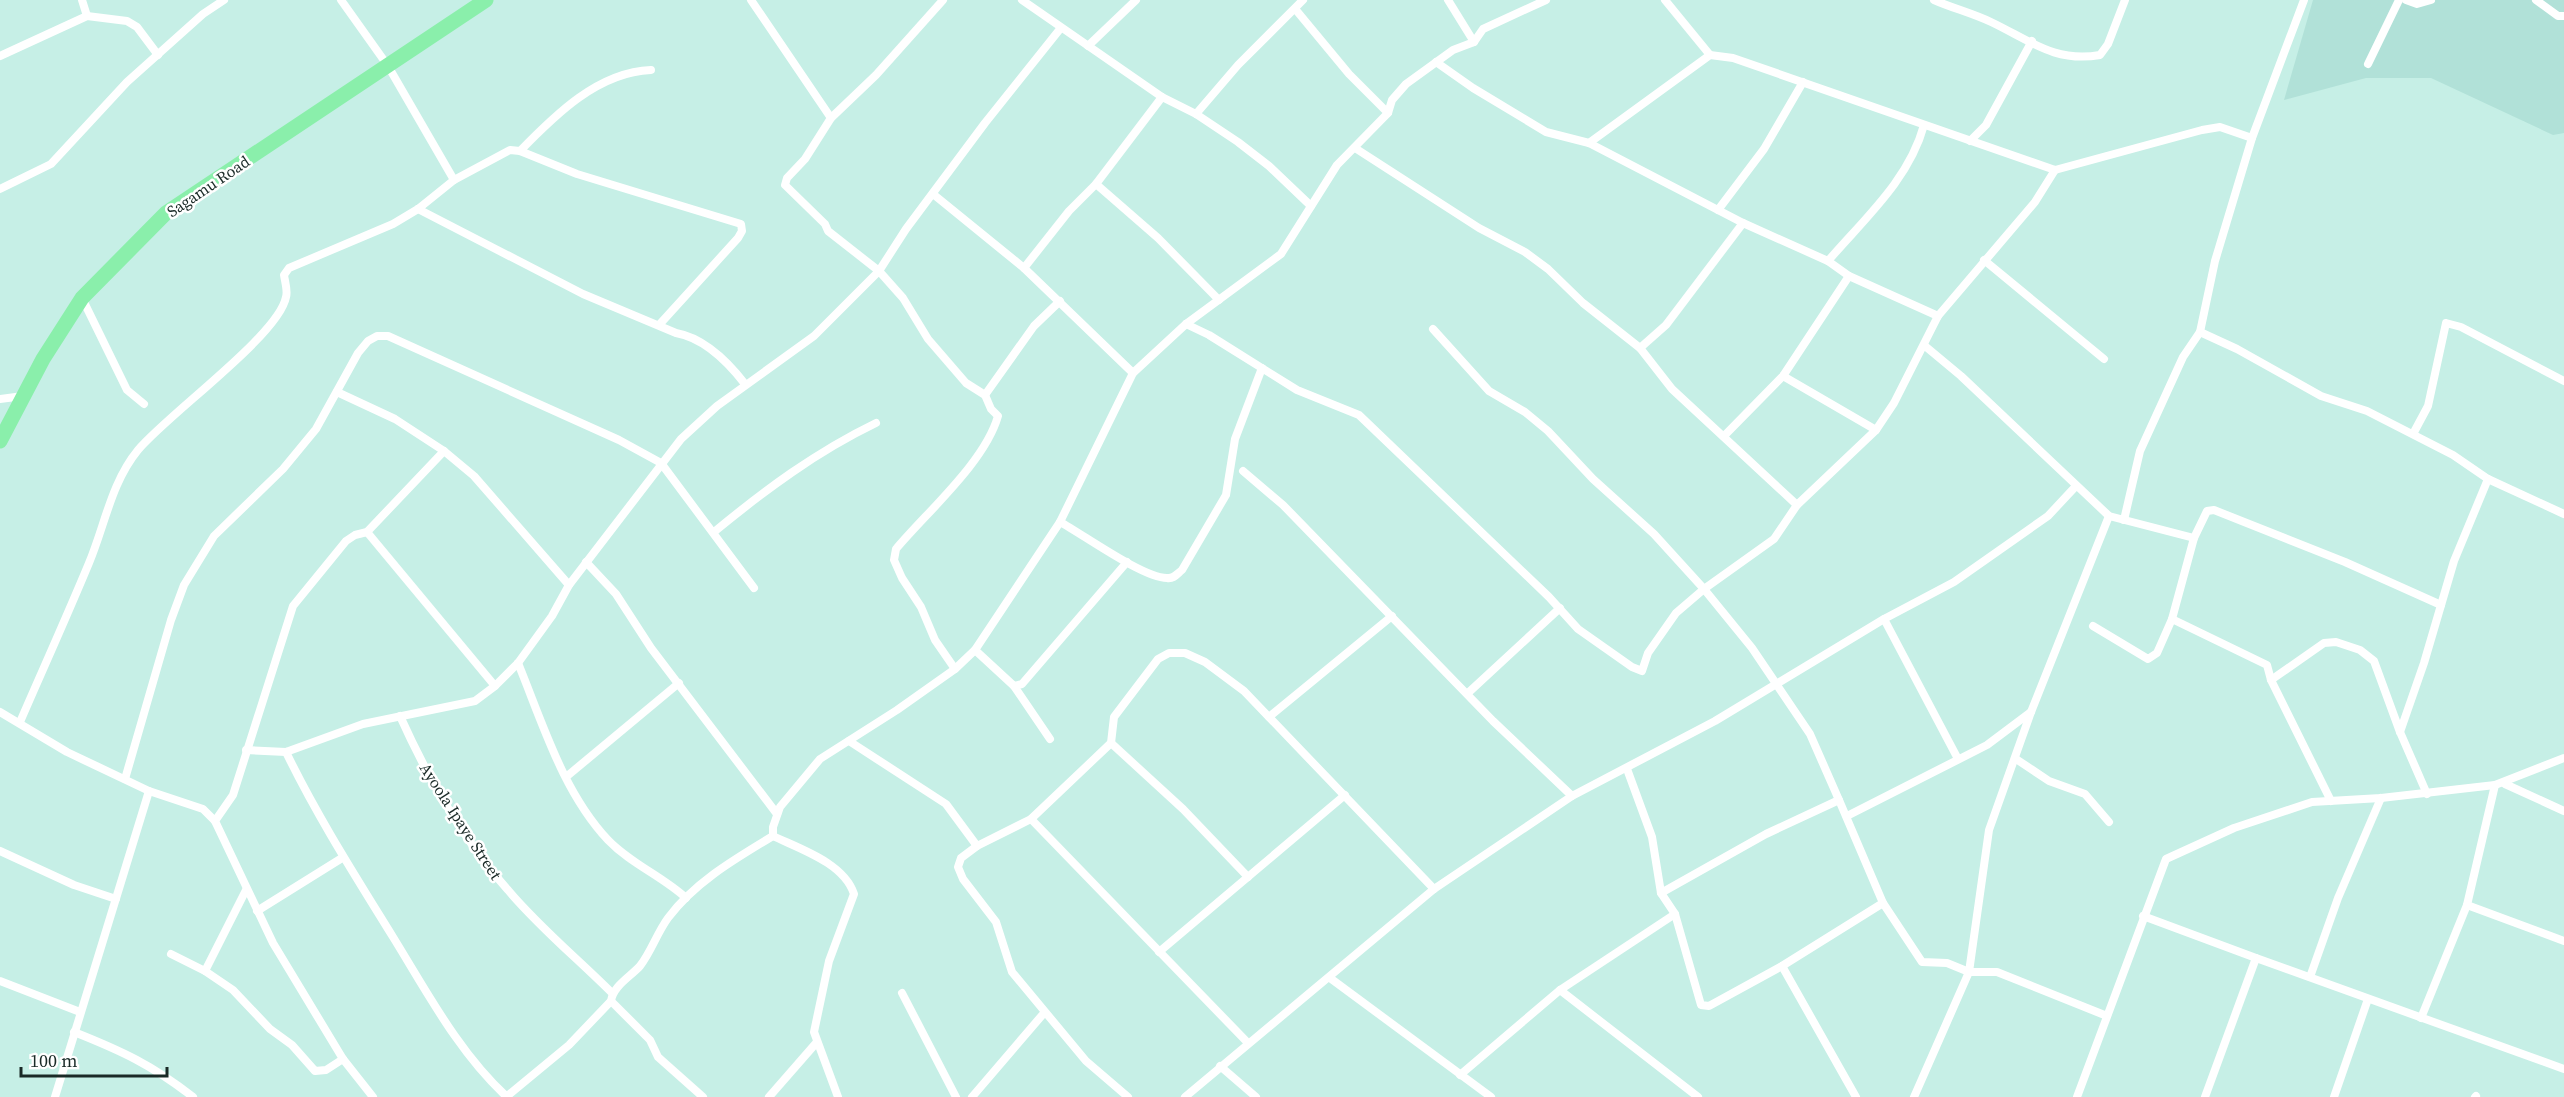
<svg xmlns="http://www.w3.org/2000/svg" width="2564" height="1097" font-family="'Source Serif 4',serif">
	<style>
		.built { fill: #b1e1d8 }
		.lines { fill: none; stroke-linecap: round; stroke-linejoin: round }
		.street { stroke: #fff; stroke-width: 8 }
		.highway { stroke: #8aefab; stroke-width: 15 }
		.labels { text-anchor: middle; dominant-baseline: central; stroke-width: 5; stroke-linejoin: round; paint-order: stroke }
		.street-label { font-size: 16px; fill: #1a2a27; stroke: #fff }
	</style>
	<rect width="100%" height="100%" fill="#c6efe6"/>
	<polygon class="built" points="2313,0 2564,0 2564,133 2553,135 2431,78 2366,78 2284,100"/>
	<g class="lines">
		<g class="street">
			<polyline points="82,0 87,16"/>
			<polyline points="341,0 388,66 454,180"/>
			<polyline points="751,0 831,118"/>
			<path d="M943,0L876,75L831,118L805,159L787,178L785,185L825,224L828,231L879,271L903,298L928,339L966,383L985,395L991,409L998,416C985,462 927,512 896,549L894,560L902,578L921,607L935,640L955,669"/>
			<polyline points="1022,0 1162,97 1196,114 1238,142 1269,166 1311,206"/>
			<polyline points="1448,0 1474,42"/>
			<polyline points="1665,0 1710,55"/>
			<path d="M1934,0C1952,8 1972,13 1991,22C2029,40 2055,63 2100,55L2108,44L2125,0"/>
			<polyline points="2406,0 2417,4 2431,0"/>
			<polyline points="2536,0 2558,16 2564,16"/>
			<polyline points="1296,10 1349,74 1388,113"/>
			<polyline points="1088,46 1136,0"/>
			<polyline points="0,56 87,16 127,21 137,27 158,55"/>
			<polyline points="1436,62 1473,88 1546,132 1589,143 1743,223 1828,261 1849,276 1938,316"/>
			<polyline points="2368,64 2399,0"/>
			<polyline points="1196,114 1238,65 1303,0"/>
			<polyline points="1970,141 1986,125 2032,41"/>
			<polyline points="1589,143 1710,55 1733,58 2055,170 2202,130 2220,127 2252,138"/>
			<polyline points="1355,148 1479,228 1525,252 1548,269 1583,303 1640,348 1672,389 1797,505"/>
			<path d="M520,151C555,115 598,72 651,70"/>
			<polyline points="1096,184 1158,238 1219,300"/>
			<polyline points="0,189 51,164 127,82 203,14 224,0"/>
			<polyline points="933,194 1024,268 1133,373"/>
			<path d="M418,209L583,294L676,333C704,338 728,362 745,384"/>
			<polyline points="1718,210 1764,149 1803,82"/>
			<polyline points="1984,260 2104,359"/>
			<path d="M1828,261C1864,219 1909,180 1924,125"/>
			<polyline points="1024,268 1069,211 1096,184 1162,97"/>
			<polyline points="82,298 127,390 144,404"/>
			<polyline points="1186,324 1209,335 1297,390 1359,415 1549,597 1578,629 1632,667 1642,671 1648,653 1676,613 1704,589 1774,539 1797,505 1876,430 1894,403 1938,316 2035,202 2055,170"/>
			<polyline points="1433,329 1489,391 1525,412 1548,431 1593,479 1654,534 1704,589 1752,648 1810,734 1839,800"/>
			<polyline points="2200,332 2237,349 2321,396 2367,411 2453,455 2488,479 2564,514"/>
			<polyline points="1925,346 1961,376 2109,516 2194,538"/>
			<polyline points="1640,348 1666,325 1743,223"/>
			<polyline points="1783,376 1876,430"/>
			<polyline points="337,392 395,419 444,451 474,476 569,585"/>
			<polyline points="985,395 1034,326 1060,301"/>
			<polyline points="0,399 23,396"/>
			<polyline points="2413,434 2428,406 2446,323 2461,327 2564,381"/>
			<polyline points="1725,435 1783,376 1849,276"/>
			<polyline points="1243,471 1283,505 1493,721 1572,796"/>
			<polyline points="2124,520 2140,451 2183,357 2200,332 2215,261 2252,138 2304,0"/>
			<path d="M1060,522C1084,535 1143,578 1167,578C1174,579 1177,574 1182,570L1226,495L1235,439L1262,368"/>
			<polyline points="367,532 495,686"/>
			<path d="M714,532C765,490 816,452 876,423"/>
			<polyline points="586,562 616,594 651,648 777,814"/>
			<polyline points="1884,619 1958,759"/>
			<polyline points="2172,619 2194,538 2207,511 2214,510 2345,562 2441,605"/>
			<polyline points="2093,626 2148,659 2157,653 2172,619 2267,665 2271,680 2331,801"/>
			<polyline points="975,650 1014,686 1022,684 1127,562"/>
			<path d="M518,663C543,724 563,792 608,840C631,864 662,876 686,898"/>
			<polyline points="2271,680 2324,643 2336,642 2360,650 2374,661 2400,732 2427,794"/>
			<polyline points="1014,686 1050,739"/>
			<polyline points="1468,693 1560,608"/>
			<polyline points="0,712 67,752 149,791 203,809 215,821"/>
			<path d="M400,716C428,778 462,839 508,890C539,927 578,959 612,993"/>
			<polyline points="1269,717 1392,616"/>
			<path d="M20,722C43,669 67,616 89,563C105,525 111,483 138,450C168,414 279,335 286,297C288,291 285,282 284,275L289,268L393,224L418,209L454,180L510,150L520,151L577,174L741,224L742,231L738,238L659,325"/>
			<polyline points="2400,732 2424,663 2454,561 2488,479"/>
			<polyline points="849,741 946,804 977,846"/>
			<polyline points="1111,743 1183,809 1248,877"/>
			<polyline points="246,750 286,752 363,724 475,701 495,686 518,663 552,616 569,585 681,439 717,406 814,336 879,271 906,229 985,123 1060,29"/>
			<path d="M286,752C317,816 356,877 393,937C427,992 459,1053 507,1097"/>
			<polyline points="2016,759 2049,781 2085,794 2109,822"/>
			<polyline points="1627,769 1652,837 1661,893 1675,914 1701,1005 1709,1006 1782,966 1883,903 1922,962 1947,963 1969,972 1997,972 2107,1016"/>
			<polyline points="566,777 679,683"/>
			<polyline points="125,779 171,620 184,585 214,536 283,469 316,429 358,353 368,341 377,336 388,336 619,440 661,463 754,588"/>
			<polyline points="2505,784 2564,811"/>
			<polyline points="2495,785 2467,905 2564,941"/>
			<polyline points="1847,816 1987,745 2031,712"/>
			<polyline points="1031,819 1248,1043"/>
			<path d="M773,836C800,849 844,863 854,894L829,961L814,1032L838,1097"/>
			<polyline points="0,851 74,885 116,899"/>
			<polyline points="1661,893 1766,834 1839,800 1883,903"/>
			<polyline points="257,911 342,858"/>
			<polyline points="2143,916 2256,958 2205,1097"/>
			<polyline points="1159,952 1345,795"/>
			<polyline points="171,954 205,971 233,990 270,1029 292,1045 315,1071 326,1070 343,1059"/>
			<polyline points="2256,958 2564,1069"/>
			<polyline points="1782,966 1856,1097"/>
			<polyline points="205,971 246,890"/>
			<polyline points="2310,977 2338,898 2381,798"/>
			<polyline points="1330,978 1491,1097"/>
			<polyline points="0,981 80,1012"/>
			<polyline points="1560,990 1675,914"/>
			<polyline points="902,993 956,1097"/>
			<polyline points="611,1001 650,1040 658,1057 703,1097"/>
			<polyline points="2421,1018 2467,905"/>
			<path d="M74,1032C122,1051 152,1065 193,1097"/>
			<polyline points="1220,1066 1256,1097"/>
			<polyline points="1460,1075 1560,990 1698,1097"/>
			<polyline points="55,1097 149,791"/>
			<polyline points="373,1097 343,1059 273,943 215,821 233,795 293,606 346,541 355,535 367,532 444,451"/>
			<path d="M506,1097L569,1045L611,1001C613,986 630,977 640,966C651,952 657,933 668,918C695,882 735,859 773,836V827L780,807L820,759L897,710L955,669L975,650L1060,522L1133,373L1186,324L1281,254L1337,165L1388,113L1392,100L1406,84L1453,50L1474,42L1483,29L1546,0"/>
			<polyline points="769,1097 817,1042"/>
			<polyline points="972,1097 1044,1013"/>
			<polyline points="1128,1097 1086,1061 1012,972 996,922 963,879 958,867 961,858 977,846 1031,819 1111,743 1114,717 1158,659 1169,653 1185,653 1205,662 1244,691 1434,889"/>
			<polyline points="1185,1097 1434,889 1572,796 1715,721 1884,619 1954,582 2048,516 2076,486"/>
			<polyline points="1914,1097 1969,972 1989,830 2031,712 2109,516"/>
			<polyline points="2077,1097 2166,859 2234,828 2312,802 2381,798 2495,785 2564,758"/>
			<polyline points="2334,1097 2368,999"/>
			<polyline points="2475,1097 2476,1096"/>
		</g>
		<polyline class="highway" points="0,441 43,359 82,298 166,213 486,0"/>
	</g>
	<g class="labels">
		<g class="street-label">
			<text transform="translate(208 186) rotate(-34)">Sagamu Road</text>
			<text transform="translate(461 821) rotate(57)">Ayoola Ipaye Street</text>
		</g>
	</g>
	<path d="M21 1067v9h146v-9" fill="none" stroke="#1a2a27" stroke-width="3"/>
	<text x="30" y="1067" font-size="18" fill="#1a2a27" stroke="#ffffff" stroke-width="4.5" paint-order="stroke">100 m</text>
</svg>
